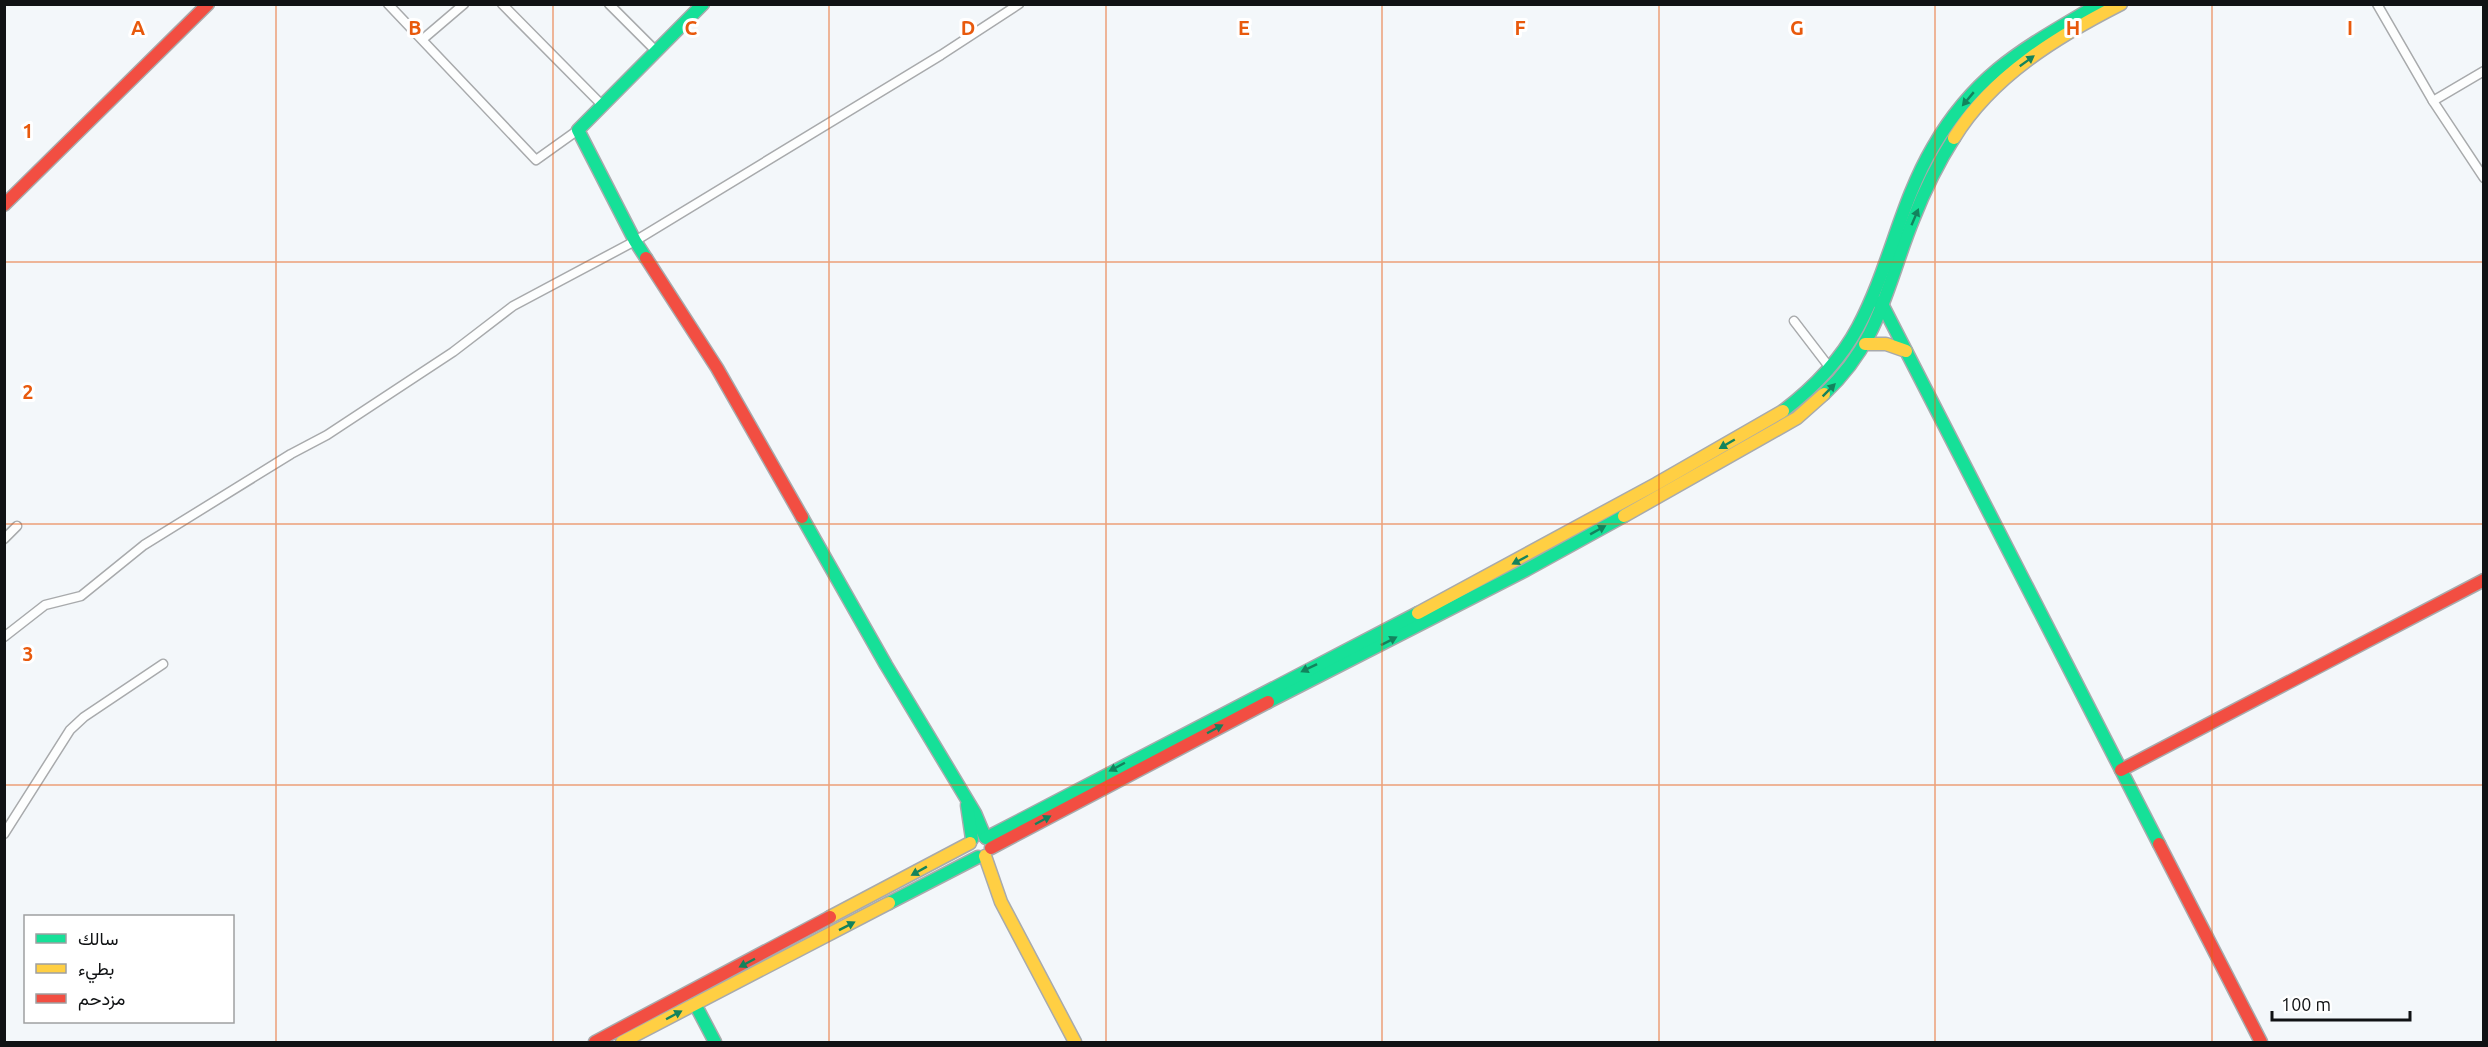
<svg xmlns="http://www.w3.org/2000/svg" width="2488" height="1047" font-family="Ubuntu,Vazirmatn,sans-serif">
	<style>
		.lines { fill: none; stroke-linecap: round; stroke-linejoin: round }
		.street-casing { stroke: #a8aaac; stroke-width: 11 }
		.fast-casing { stroke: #a8aaac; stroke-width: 15 }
		.slow-casing { stroke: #a8aaac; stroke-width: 15 }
		.jam-casing { stroke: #a8aaac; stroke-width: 15 }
		.street { stroke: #fdfefe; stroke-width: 8 }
		.fast { stroke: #16e098; stroke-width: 12 }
		.slow { stroke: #ffcf43; stroke-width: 12 }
		.jam { stroke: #f24e42; stroke-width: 12 }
		.oneway { fill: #13835d }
		.grid { fill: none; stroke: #e8590c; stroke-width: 1.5; stroke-opacity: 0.55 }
		.grid-label { font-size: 20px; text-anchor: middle; font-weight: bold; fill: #e8590c; stroke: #fff; stroke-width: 6; stroke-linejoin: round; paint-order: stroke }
	</style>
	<rect width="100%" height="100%" fill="#f3f7fa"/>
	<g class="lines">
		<g class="street-casing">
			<g id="street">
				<polyline points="388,4 536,160 578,130"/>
				<polyline points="502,4 603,106"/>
				<polyline points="609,4 657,52"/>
				<polyline points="2377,4 2433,101 2484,178"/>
				<polyline points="423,39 464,4"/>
				<polyline points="2433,101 2484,71"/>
				<polyline points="1794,321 1830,368"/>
				<polyline points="4,539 17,526"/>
				<polyline points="4,637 45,605 81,596 144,545 291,454 327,435 453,352 513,306 635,241 941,55 1019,4"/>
				<polyline points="4,834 70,730 84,717 163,664"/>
			</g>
		</g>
		<g class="fast-casing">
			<g id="fast">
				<polyline points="646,258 635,241 578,130 703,4"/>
				<polyline points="1879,303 1883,306 2159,844"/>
				<path d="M1824,394C1880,342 1886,287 1913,220C1924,192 1938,163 1954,138"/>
				<path d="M1783,411C1813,388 1840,361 1858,327C1889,269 1900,203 1933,147C1977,71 2027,47 2099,4"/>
				<polyline points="802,517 886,665 975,813 985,837"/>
				<polyline points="1268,702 1526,570 1624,516"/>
				<polyline points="967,805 972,839"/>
				<polyline points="986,838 1418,613"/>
				<polyline points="889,903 978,857"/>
				<polyline points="695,1004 715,1042"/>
			</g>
		</g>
		<g class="slow-casing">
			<g id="slow">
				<path d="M1954,138C1992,76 2058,36 2121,4"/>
				<polyline points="1865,344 1886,344 1906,351"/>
				<polyline points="1624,516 1797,418 1824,394"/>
				<polyline points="1418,613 1656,484 1783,411"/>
				<polyline points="985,856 1001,902 1075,1042"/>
				<polyline points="830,917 970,843"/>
				<polyline points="622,1042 889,903"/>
			</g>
		</g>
		<g class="jam-casing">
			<g id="jam">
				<polyline points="4,205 208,4"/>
				<polyline points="646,258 717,368 802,517"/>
				<polyline points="2121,770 2484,580"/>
				<polyline points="2159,844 2261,1042"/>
				<polyline points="991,848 1268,702"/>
				<polyline points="595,1042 830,917"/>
			</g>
		</g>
		<use href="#street" class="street"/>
		<use href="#fast" class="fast"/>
		<use href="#slow" class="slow"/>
		<use href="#jam" class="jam"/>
	</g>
	<defs><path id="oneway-solid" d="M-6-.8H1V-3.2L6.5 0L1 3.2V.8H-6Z" transform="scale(1.5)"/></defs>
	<g class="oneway">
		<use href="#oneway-solid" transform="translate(2027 61) rotate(-36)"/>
		<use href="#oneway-solid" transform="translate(1968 99) rotate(130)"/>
		<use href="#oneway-solid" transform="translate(1915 217) rotate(-67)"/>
		<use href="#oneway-solid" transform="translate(1829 390) rotate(-45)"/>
		<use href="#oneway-solid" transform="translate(1727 444) rotate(150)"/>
		<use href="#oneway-solid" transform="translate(1598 530) rotate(-29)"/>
		<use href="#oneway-solid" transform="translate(1520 560) rotate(152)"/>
		<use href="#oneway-solid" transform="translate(1389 641) rotate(-27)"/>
		<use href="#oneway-solid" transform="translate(1309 668) rotate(154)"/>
		<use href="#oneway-solid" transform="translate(1215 729) rotate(-28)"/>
		<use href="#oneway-solid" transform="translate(1117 767) rotate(152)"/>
		<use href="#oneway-solid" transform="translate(1043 820) rotate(-28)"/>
		<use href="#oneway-solid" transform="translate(919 871) rotate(151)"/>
		<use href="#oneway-solid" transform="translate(847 926) rotate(-27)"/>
		<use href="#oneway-solid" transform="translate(747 963) rotate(152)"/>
		<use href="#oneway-solid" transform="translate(674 1015) rotate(-28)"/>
	</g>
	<path class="grid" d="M276,4V1042M553,4V1042M829,4V1042M1106,4V1042M1382,4V1042M1659,4V1042M1935,4V1042M2212,4V1042M4,262H2484M4,524H2484M4,785H2484"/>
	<g class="grid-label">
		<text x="138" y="35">A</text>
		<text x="415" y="35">B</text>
		<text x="691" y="35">C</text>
		<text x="968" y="35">D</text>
		<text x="1244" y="35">E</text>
		<text x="1520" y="35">F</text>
		<text x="1797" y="35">G</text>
		<text x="2073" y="35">H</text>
		<text x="2350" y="35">I</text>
		<text x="28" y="138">1</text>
		<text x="28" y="399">2</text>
		<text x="28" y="661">3</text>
	</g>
	<rect width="2488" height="1047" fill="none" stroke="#101214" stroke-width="12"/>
	<rect x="24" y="915" width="210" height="108" fill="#ffffff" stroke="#9fa0a1" stroke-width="1.5"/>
	<rect x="36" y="934" width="30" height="9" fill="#16e098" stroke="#9fa0a1" stroke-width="1.5"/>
	<text x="78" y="945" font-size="18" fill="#101214">سالك</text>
	<rect x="36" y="964" width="30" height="9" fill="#ffcf43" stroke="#9fa0a1" stroke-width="1.5"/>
	<text x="78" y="975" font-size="18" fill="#101214">بطيء</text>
	<rect x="36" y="994" width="30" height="9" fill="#f24e42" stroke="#9fa0a1" stroke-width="1.5"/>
	<text x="78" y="1005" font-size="18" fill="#101214">مزدحم</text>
	<path d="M2272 1011v9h138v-9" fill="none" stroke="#101214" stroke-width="3"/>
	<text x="2281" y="1011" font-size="18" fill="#101214" stroke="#ffffff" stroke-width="4.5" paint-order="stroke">100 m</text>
</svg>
